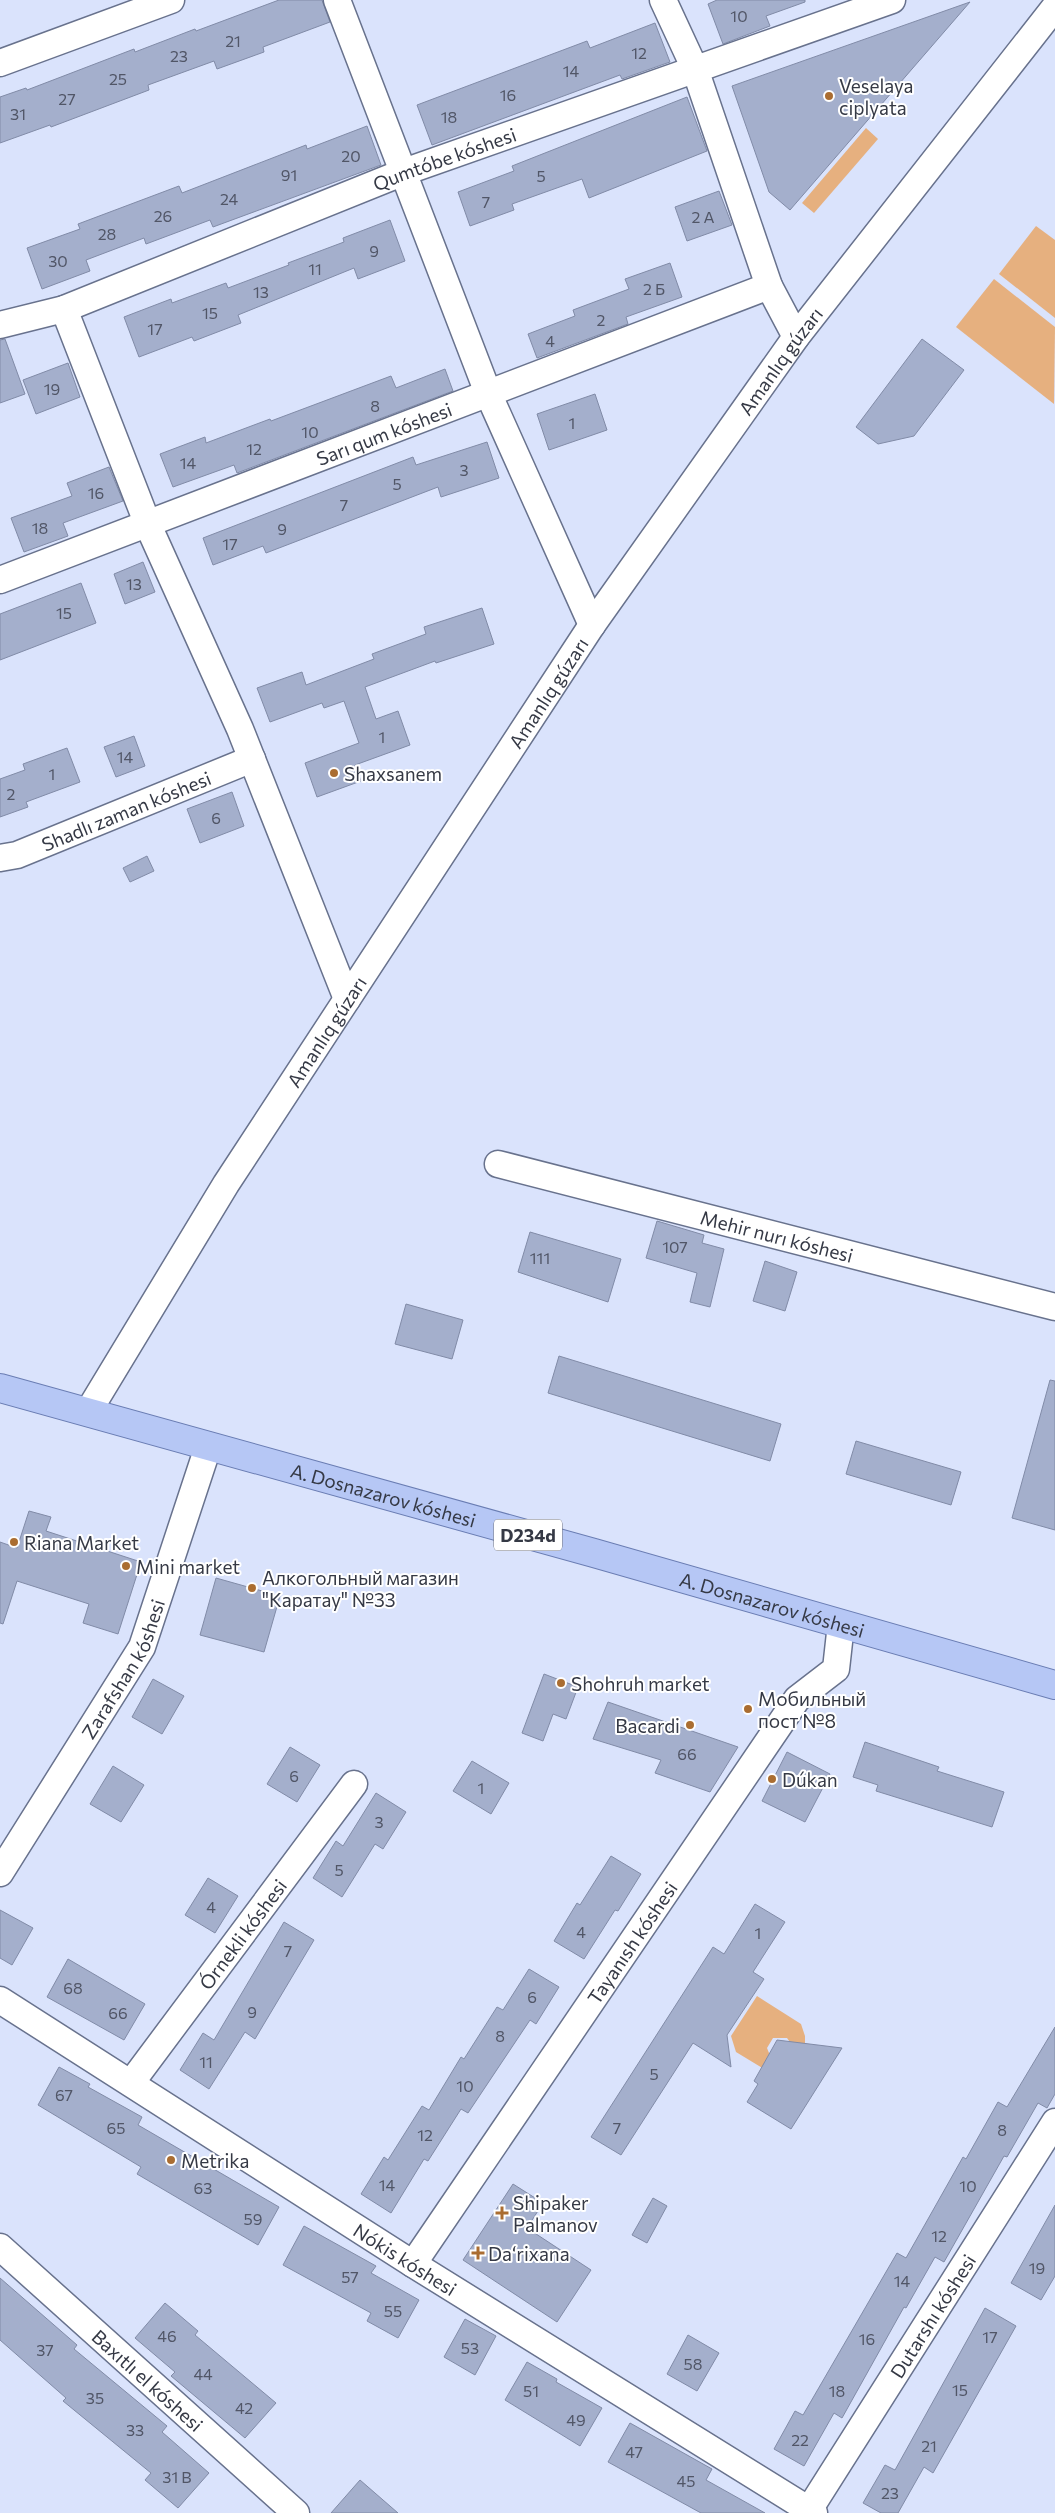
<svg xmlns="http://www.w3.org/2000/svg" width="1055" height="2513" font-family="Commissioner,sans-serif">
	<style>
		.green { fill: #e6b07f }
		.building { fill: #a4afcc; stroke: #818ba7 }
		.lines { fill: none; stroke-linecap: round; stroke-linejoin: round }
		.minor-casing { stroke: #68728d; stroke-width: 29 }
		.major-casing { stroke: #6a7db3; stroke-width: 30 }
		.minor { stroke: #fff; stroke-width: 26 }
		.major { stroke: #b6c7f5; stroke-width: 28 }
		.poi-dot { fill: #aa6d31; stroke: #fff; stroke-width: 2 }
		.labels { text-anchor: middle; dominant-baseline: central; stroke-width: 4; stroke-linejoin: round; paint-order: stroke }
		.number-label { font-size: 16px; fill: #515667 }
		.shield { fill: #fff; stroke: #72747d; stroke-width: 1 }
		.shield-label { font-size: 18px; font-weight: bold; fill: #353945 }
		.poi-label { font-size: 19px; fill: #353945; stroke: #fff; text-anchor: start }
		.street-label { font-size: 19px; fill: #353945; stroke: #fff }
	</style>
	<rect width="100%" height="100%" fill="#dae3fc"/>
	<g class="green">
		<polygon points="866,128 878,139 814,213 802,203"/>
		<polygon points="1036,226 1055,240 1055,318 999,274"/>
		<polygon points="994,279 1055,327 1054,404 956,327"/>
		<polygon points="757,1996 801,2024 805,2036 805,2055 795,2049 787,2038 773,2038 767,2048 779,2078 736,2052 731,2036"/>
	</g>
	<g class="building">
		<polygon points="279,0 322,0 330,22 263,47 264,52 217,69 214,61 148,85 149,90 51,127 50,125 0,143 0,97 26,88 27,90 134,49 135,52 195,29 196,31"/>
		<polygon points="717,0 805,0 805,2 766,16 770,26 723,44 708,4"/>
		<polygon points="970,2 790,210 769,192 732,86"/>
		<polygon points="655,23 670,62 622,79 620,75 432,145 417,105 587,41 590,48"/>
		<polygon points="687,97 707,151 589,198 582,179 512,204 514,210 470,226 458,192 514,171 512,166"/>
		<polygon points="367,126 381,165 213,227 210,220 146,244 144,238 86,260 90,271 42,289 27,248 80,229 78,224 179,186 182,193 306,145 307,149"/>
		<polygon points="719,191 732,225 687,241 675,207"/>
		<polygon points="390,220 405,261 358,279 354,268 238,315 241,323 194,341 192,337 139,357 124,317 171,299 172,303 226,283 228,288 289,265 288,263 344,242 343,238"/>
		<polygon points="670,263 682,297 626,317 628,324 537,358 528,334 575,316 573,310 629,289 625,279"/>
		<polygon points="5,339 25,394 0,403 0,340"/>
		<polygon points="922,339 964,370 914,436 878,444 856,427"/>
		<polygon points="68,363 80,397 36,414 23,380"/>
		<polygon points="445,369 453,391 237,473 234,465 173,487 160,454 205,437 206,443 270,419 271,421 391,376 396,388"/>
		<polygon points="595,394 607,430 549,450 537,414"/>
		<polygon points="487,442 499,478 441,497 438,487 266,553 263,546 213,565 203,538 413,457 416,465"/>
		<polygon points="109,467 123,501 63,523 68,536 24,552 11,518 72,496 67,483"/>
		<polygon points="143,562 155,592 125,604 114,574"/>
		<polygon points="81,583 96,623 0,660 0,614"/>
		<polygon points="482,608 494,644 436,663 435,661 365,687 376,719 398,711 410,745 355,765 361,781 317,797 305,763 359,743 344,701 324,708 322,703 270,722 257,688 302,672 306,685 374,659 372,654 426,634 424,627"/>
		<polygon points="134,736 145,766 116,777 104,747"/>
		<polygon points="67,748 80,782 26,802 28,807 0,817 0,779 25,770 23,764"/>
		<polygon points="232,792 244,826 200,843 187,809"/>
		<polygon points="147,856 154,871 130,882 123,868"/>
		<polygon points="657,1221 704,1235 702,1243 724,1249 710,1307 690,1302 697,1273 646,1258"/>
		<polygon points="530,1232 621,1259 608,1302 518,1272"/>
		<polygon points="765,1261 797,1272 785,1311 753,1301"/>
		<polygon points="406,1304 463,1320 452,1359 395,1344"/>
		<polygon points="559,1356 781,1424 770,1461 548,1393"/>
		<polygon points="1050,1380 1055,1381 1055,1530 1012,1518"/>
		<polygon points="856,1441 961,1472 951,1505 846,1474"/>
		<polygon points="29,1511 51,1517 46,1531 141,1562 118,1634 83,1623 89,1604 17,1581 3,1624 0,1623 0,1542 17,1548"/>
		<polygon points="216,1578 280,1596 264,1652 200,1635"/>
		<polygon points="544,1674 578,1687 566,1719 553,1714 543,1741 522,1733"/>
		<polygon points="153,1679 184,1696 162,1734 132,1717"/>
		<polygon points="608,1702 738,1747 710,1792 655,1773 661,1760 593,1739"/>
		<polygon points="865,1742 939,1767 937,1771 1004,1792 992,1827 876,1791 878,1785 853,1777"/>
		<polygon points="290,1747 320,1765 297,1802 267,1784"/>
		<polygon points="787,1752 830,1774 805,1822 762,1801"/>
		<polygon points="472,1761 509,1783 491,1814 453,1791"/>
		<polygon points="113,1766 144,1785 121,1822 90,1804"/>
		<polygon points="376,1793 406,1812 383,1849 375,1844 342,1897 313,1878 336,1841 343,1846"/>
		<polygon points="611,1856 641,1874 618,1911 615,1910 584,1959 554,1941 577,1903 580,1905"/>
		<polygon points="208,1878 238,1896 215,1933 185,1915"/>
		<polygon points="755,1904 785,1922 753,1972 764,1979 727,2035 731,2067 693,2043 621,2155 591,2137 713,1947 724,1954"/>
		<polygon points="0,1910 33,1928 12,1965 0,1958"/>
		<polygon points="284,1922 314,1940 255,2039 245,2032 209,2089 180,2070 203,2033 214,2040"/>
		<polygon points="68,1959 145,2004 124,2040 47,1997"/>
		<polygon points="529,1969 559,1987 536,2024 530,2020 468,2113 461,2109 428,2161 424,2159 391,2213 361,2194 384,2157 388,2160 422,2106 429,2110 461,2057 464,2059 497,2007 503,2010"/>
		<polygon points="1055,2027 1055,2094 1047,2108 1038,2103 1007,2157 1004,2156 944,2262 935,2257 906,2308 904,2307 842,2418 834,2413 804,2466 774,2449 795,2411 803,2415 897,2253 906,2258 963,2157 966,2159 998,2102 1007,2107"/>
		<polygon points="777,2040 842,2048 791,2129 747,2102 758,2084 754,2081"/>
		<polygon points="59,2067 90,2084 88,2087 142,2117 138,2125 279,2207 258,2245 137,2174 141,2167 38,2105"/>
		<polygon points="513,2184 543,2203 527,2228 591,2270 557,2322 463,2260"/>
		<polygon points="653,2198 667,2206 647,2243 632,2235"/>
		<polygon points="1055,2205 1055,2276 1041,2300 1011,2283"/>
		<polygon points="304,2226 376,2266 371,2273 419,2300 398,2338 367,2321 371,2313 283,2265"/>
		<polygon points="0,2278 77,2345 74,2349 167,2426 162,2432 209,2473 178,2508 145,2480 151,2473 63,2401 66,2398 0,2340"/>
		<polygon points="165,2303 198,2331 195,2335 276,2403 245,2438 171,2376 175,2372 135,2338"/>
		<polygon points="985,2308 1016,2326 933,2473 924,2467 898,2513 881,2513 863,2503 885,2465 895,2470"/>
		<polygon points="465,2319 496,2336 475,2375 444,2357"/>
		<polygon points="688,2335 719,2353 697,2391 667,2374"/>
		<polygon points="527,2362 557,2379 556,2382 602,2408 580,2446 505,2400"/>
		<polygon points="630,2423 712,2469 706,2480 765,2513 701,2513 608,2462"/>
		<polygon points="360,2480 398,2513 331,2513"/>
	</g>
	<g class="lines">
		<g class="minor-casing">
			<g id="minor">
				<polyline points="337,0 488,393 592,625"/>
				<polyline points="663,0 695,69 769,286 796,337"/>
				<polyline points="0,63 171,0"/>
				<polyline points="64,309 148,525 240,729 347,999"/>
				<path id="s1" d="M0,325L64,309L404,172L892,0"/>
				<path id="s2" d="M0,580L769,286"/>
				<path id="s3" d="M0,858L17,855L252,759"/>
				<path id="s4" d="M498,1164L1055,1307"/>
				<path id="s5" d="M88,1412L226,1184L592,625L796,337L1055,7"/>
				<path id="s6" d="M0,1873L142,1647L208,1447"/>
				<path id="s7" d="M0,2000L413,2264L814,2513"/>
				<path id="s8" d="M131,2083L354,1784"/>
				<path id="s9" d="M0,2247L296,2513"/>
				<path id="s10" d="M413,2264L797,1699L836,1669L841,1624"/>
				<path id="s11" d="M809,2510L1055,2122"/>
			</g>
		</g>
		<g class="major-casing">
			<g id="major">
				<path id="s12" d="M0,1388L594,1553L1055,1685"/>
			</g>
		</g>
		<use href="#minor" class="minor"/>
		<use href="#major" class="major"/>
	</g>
	<g class="poi-dot">
		<circle cx="829" cy="96" r="5"/>
		<circle cx="334" cy="773" r="5"/>
		<circle cx="14" cy="1542" r="5"/>
		<circle cx="126" cy="1566" r="5"/>
		<circle cx="252" cy="1588" r="5"/>
		<circle cx="561" cy="1683" r="5"/>
		<circle cx="748" cy="1709" r="5"/>
		<circle cx="690" cy="1725" r="5"/>
		<circle cx="772" cy="1779" r="5"/>
		<circle cx="171" cy="2160" r="5"/>
		<path d="M499.5 2205.5h5v5h5v5h-5v5h-5v-5h-5v-5h5z"/>
		<path d="M475.5 2245.5h5v5h5v5h-5v5h-5v-5h-5v-5h5z"/>
	</g>
	<g class="labels">
		<g class="number-label">
			<text x="739" y="15">10</text>
			<text x="233" y="40">21</text>
			<text x="639" y="52">12</text>
			<text x="179" y="55">23</text>
			<text x="571" y="70">14</text>
			<text x="118" y="78">25</text>
			<text x="508" y="94">16</text>
			<text x="67" y="98">27</text>
			<text x="18" y="113">31</text>
			<text x="449" y="116">18</text>
			<text x="351" y="155">20</text>
			<text x="289" y="174">91</text>
			<text x="541" y="175">5</text>
			<text x="229" y="198">24</text>
			<text x="486" y="201">7</text>
			<text x="163" y="215">26</text>
			<text x="703" y="216">2 А</text>
			<text x="107" y="233">28</text>
			<text x="374" y="250">9</text>
			<text x="58" y="260">30</text>
			<text x="315" y="268">11</text>
			<text x="654" y="288">2 Б</text>
			<text x="261" y="291">13</text>
			<text x="210" y="312">15</text>
			<text x="601" y="319">2</text>
			<text x="155" y="328">17</text>
			<text x="550" y="340">4</text>
			<text x="52" y="388">19</text>
			<text x="375" y="405">8</text>
			<text x="572" y="422">1</text>
			<text x="310" y="431">10</text>
			<text x="254" y="448">12</text>
			<text x="188" y="462">14</text>
			<text x="464" y="469">3</text>
			<text x="397" y="483">5</text>
			<text x="96" y="492">16</text>
			<text x="344" y="504">7</text>
			<text x="40" y="527">18</text>
			<text x="282" y="528">9</text>
			<text x="230" y="543">17</text>
			<text x="134" y="583">13</text>
			<text x="64" y="612">15</text>
			<text x="382" y="736">1</text>
			<text x="125" y="756">14</text>
			<text x="52" y="773">1</text>
			<text x="11" y="793">2</text>
			<text x="216" y="817">6</text>
			<text x="675" y="1246">107</text>
			<text x="540" y="1257">111</text>
			<text x="687" y="1753">66</text>
			<text x="294" y="1775">6</text>
			<text x="481" y="1787">1</text>
			<text x="379" y="1821">3</text>
			<text x="339" y="1869">5</text>
			<text x="211" y="1906">4</text>
			<text x="581" y="1931">4</text>
			<text x="758" y="1932">1</text>
			<text x="288" y="1950">7</text>
			<text x="73" y="1987">68</text>
			<text x="532" y="1996">6</text>
			<text x="252" y="2011">9</text>
			<text x="118" y="2012">66</text>
			<text x="500" y="2035">8</text>
			<text x="206" y="2061">11</text>
			<text x="654" y="2073">5</text>
			<text x="465" y="2085">10</text>
			<text x="64" y="2094">67</text>
			<text x="116" y="2127">65</text>
			<text x="617" y="2127">7</text>
			<text x="1002" y="2129">8</text>
			<text x="425" y="2134">12</text>
			<text x="387" y="2184">14</text>
			<text x="968" y="2185">10</text>
			<text x="203" y="2187">63</text>
			<text x="253" y="2218">59</text>
			<text x="939" y="2235">12</text>
			<text x="1037" y="2267">19</text>
			<text x="350" y="2276">57</text>
			<text x="902" y="2280">14</text>
			<text x="393" y="2310">55</text>
			<text x="167" y="2335">46</text>
			<text x="990" y="2336">17</text>
			<text x="867" y="2338">16</text>
			<text x="470" y="2347">53</text>
			<text x="45" y="2349">37</text>
			<text x="693" y="2363">58</text>
			<text x="203" y="2373">44</text>
			<text x="960" y="2389">15</text>
			<text x="531" y="2390">51</text>
			<text x="837" y="2390">18</text>
			<text x="95" y="2397">35</text>
			<text x="244" y="2407">42</text>
			<text x="576" y="2419">49</text>
			<text x="135" y="2429">33</text>
			<text x="800" y="2439">22</text>
			<text x="929" y="2445">21</text>
			<text x="634" y="2451">47</text>
			<text x="177" y="2476">31 В</text>
			<text x="686" y="2480">45</text>
			<text x="890" y="2492">23</text>
		</g>
		<rect class="shield" x="494" y="1519.5" width="68" height="31" rx="4"/>
		<g class="shield-label">
			<text x="528" y="1535">D234d</text>
		</g>
		<g class="poi-label">
			<text x="839" y="85">Veselaya<tspan x="839" dy="22">ciplyata</tspan></text>
			<text x="344" y="773">Shaxsanem</text>
			<text x="24" y="1542">Riana Market</text>
			<text x="136" y="1566">Mini market</text>
			<text x="262" y="1577">Алкогольный магазин<tspan x="262" dy="22">"Каратау" №33</tspan></text>
			<text x="571" y="1683">Shohruh market</text>
			<text x="758" y="1698">Мобильный<tspan x="758" dy="22">пост №8</tspan></text>
			<text x="680" y="1725" text-anchor="end">Bacardi</text>
			<text x="782" y="1779">Dúkan</text>
			<text x="181" y="2160">Metrika</text>
			<text x="513" y="2202">Shipaker<tspan x="513" dy="22">Palmanov</tspan></text>
			<text x="488" y="2253">Daʻrixana</text>
		</g>
		<g class="street-label">
			<text stroke="none"><textPath href="#s1" startOffset="475">Qumtóbe kóshesi</textPath></text>
			<text stroke="none"><textPath href="#s5" startOffset="1259">Amanlıq gúzarı</textPath></text>
			<text stroke="none"><textPath href="#s2" startOffset="411">Sarı qum kóshesi</textPath></text>
			<text stroke="none"><textPath href="#s5" startOffset="854">Amanlıq gúzarı</textPath></text>
			<text stroke="none"><textPath href="#s3" startOffset="135">Shadlı zaman kóshesi</textPath></text>
			<text stroke="none"><textPath href="#s5" startOffset="449">Amanlıq gúzarı</textPath></text>
			<text stroke="none"><textPath href="#s4" startOffset="288">Mehir nurı kóshesi</textPath></text>
			<text stroke="none"><textPath href="#s12" startOffset="398">A. Dosnazarov kóshesi</textPath></text>
			<text stroke="none"><textPath href="#s12" startOffset="802">A. Dosnazarov kóshesi</textPath></text>
			<text stroke="none"><textPath href="#s6" startOffset="239">Zarafshan kóshesi</textPath></text>
			<text stroke="none"><textPath href="#s8" startOffset="186">Órnekli kóshesi</textPath></text>
			<text stroke="none"><textPath href="#s10" startOffset="389">Tayanısh kóshesi</textPath></text>
			<text stroke="none"><textPath href="#s7" startOffset="481">Nókis kóshesi</textPath></text>
			<text stroke="none"><textPath href="#s11" startOffset="230">Dutarshı kóshesi</textPath></text>
			<text stroke="none"><textPath href="#s9" startOffset="199">Baxıtlı el kóshesi</textPath></text>
		</g>
	</g>
</svg>
